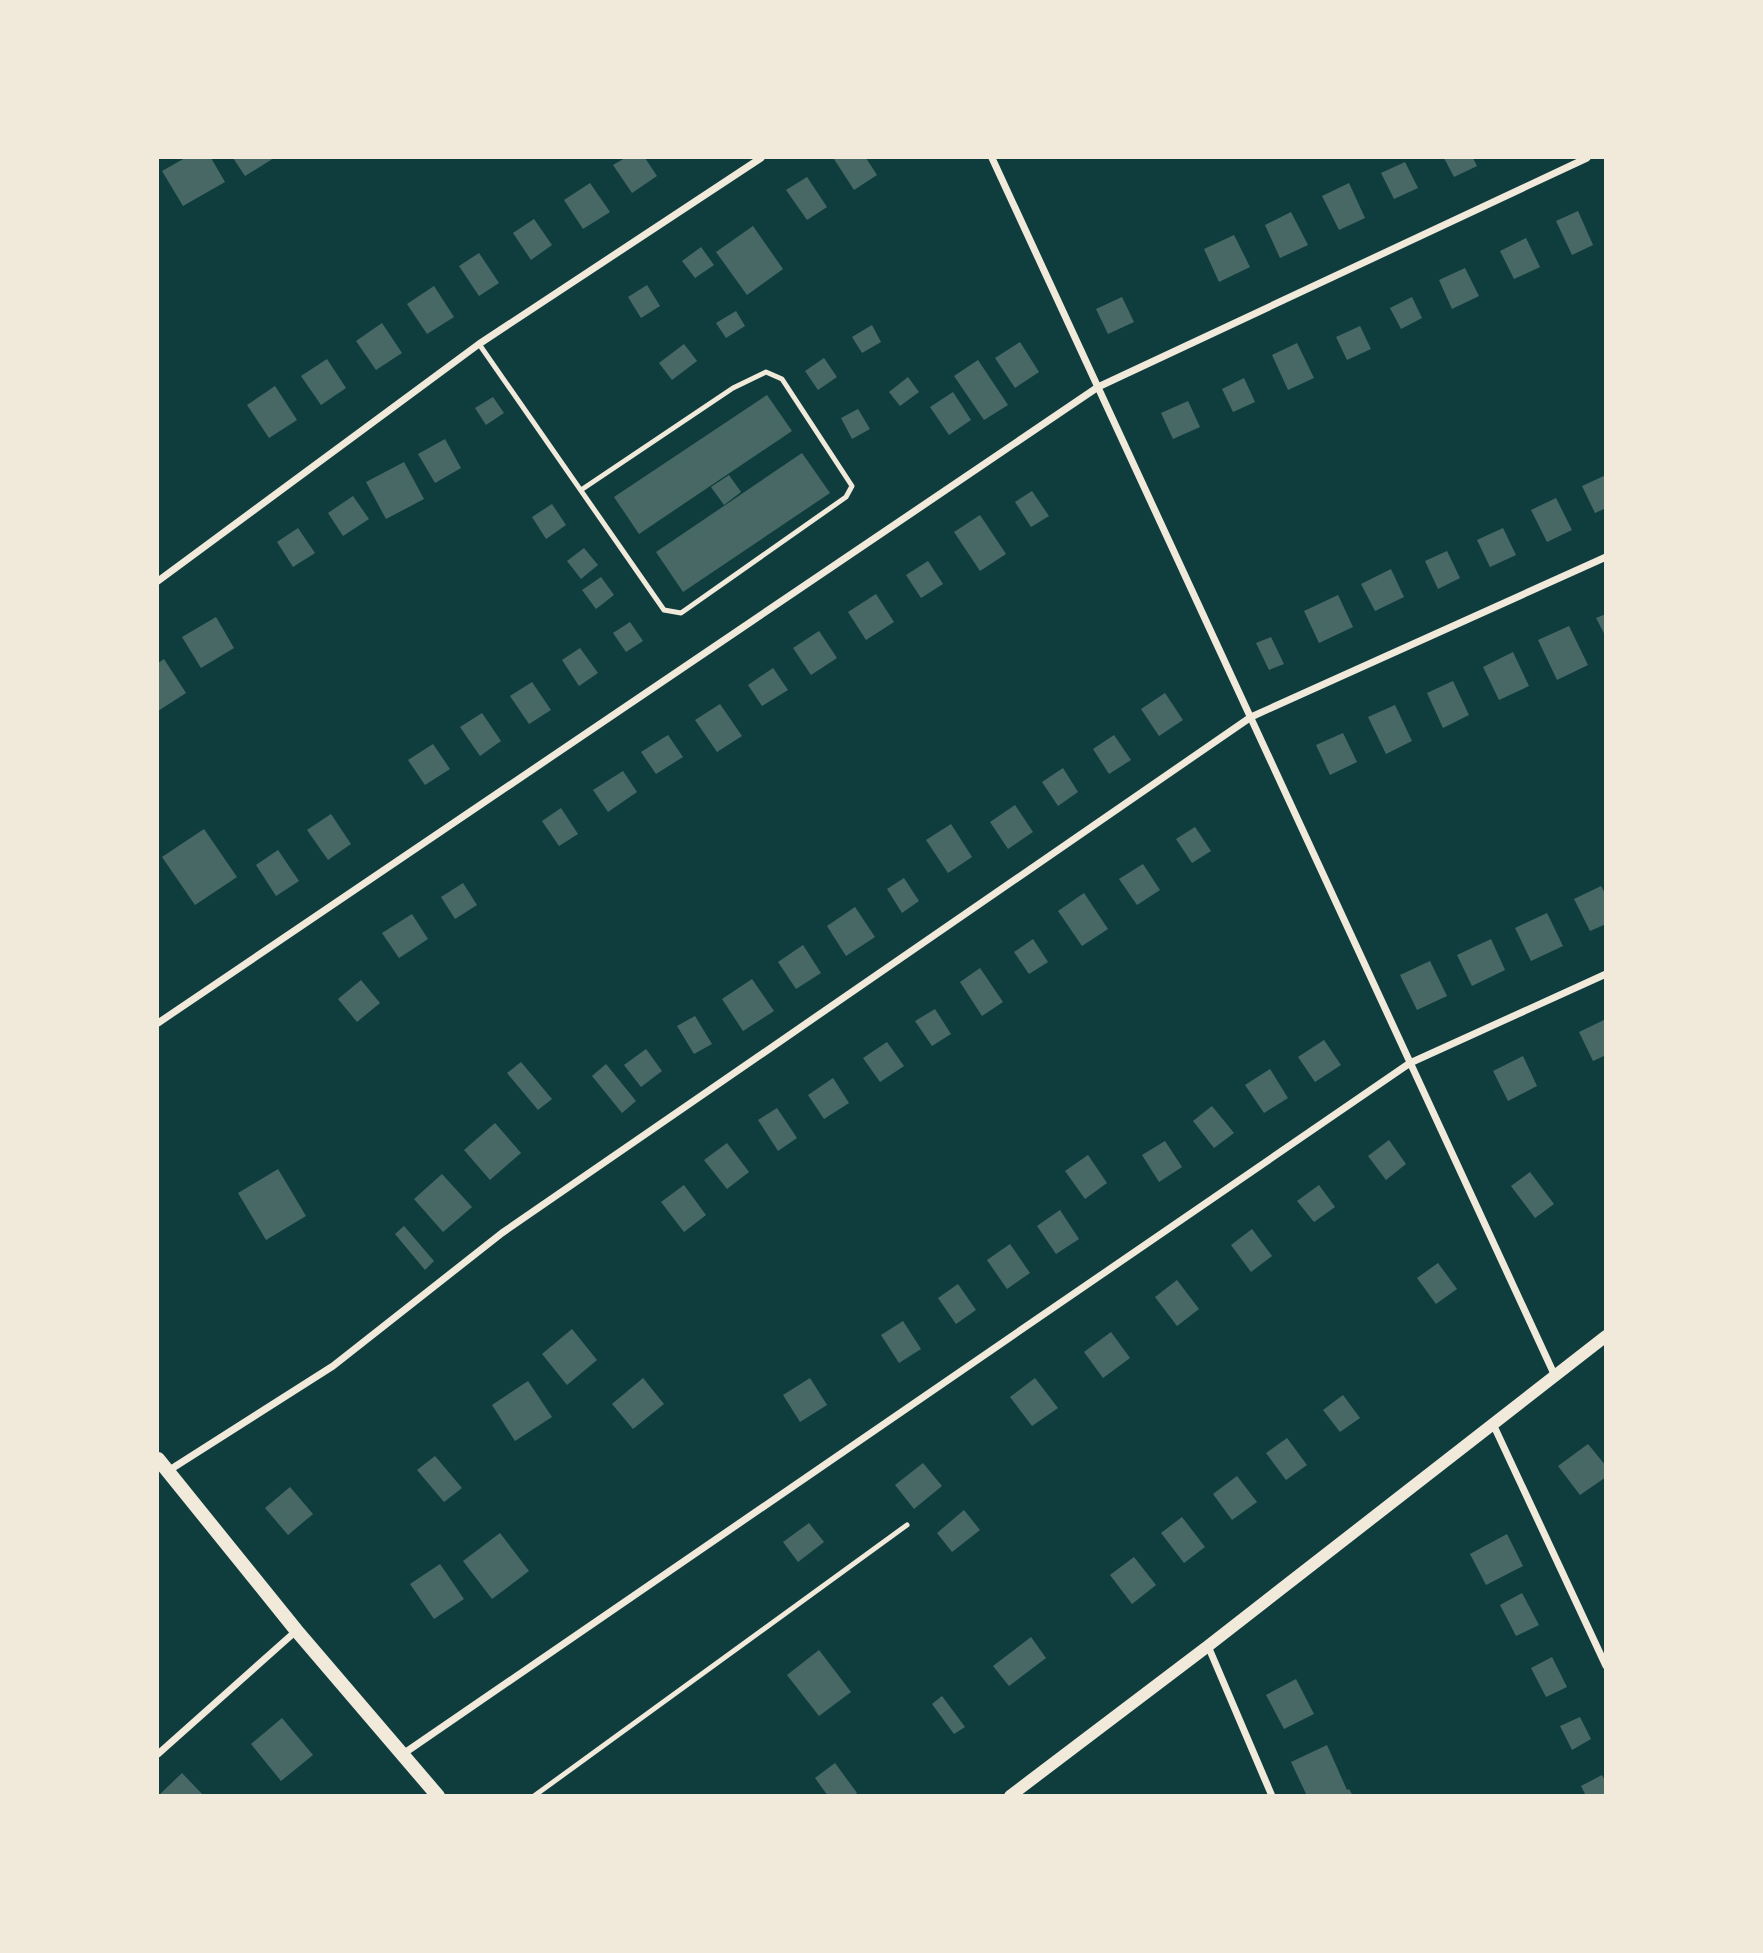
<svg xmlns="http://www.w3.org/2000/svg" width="1763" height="1953" font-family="'Exo 2',sans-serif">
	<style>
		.building { fill: #486865 }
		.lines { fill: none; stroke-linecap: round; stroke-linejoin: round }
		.service { stroke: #f1e9da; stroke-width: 5 }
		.minor { stroke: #f1e9da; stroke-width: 7 }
		.tertiary { stroke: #f1e9da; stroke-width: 12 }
		.secondary { stroke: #f1e9da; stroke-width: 14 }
	</style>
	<rect width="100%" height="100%" fill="#0f3d3e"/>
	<g class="building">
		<polygon points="185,158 211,158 225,182 183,206 162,171"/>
		<polygon points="233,158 274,158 245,176"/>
		<polygon points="625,158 645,158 657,176 632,193 613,165"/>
		<polygon points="836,158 866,158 877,175 854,190 834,159"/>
		<polygon points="1444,158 1473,158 1477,166 1454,177"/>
		<polygon points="1405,162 1418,188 1394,199 1381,173"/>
		<polygon points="807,177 827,207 807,220 786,190"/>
		<polygon points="590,183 610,212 583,229 564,200"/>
		<polygon points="1349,183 1365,218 1339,230 1322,196"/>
		<polygon points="1578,211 1593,245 1572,255 1556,221"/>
		<polygon points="1291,212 1308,245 1280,258 1265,225"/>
		<polygon points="534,219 552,245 531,260 513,233"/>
		<polygon points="753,226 783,269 747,295 716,252"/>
		<polygon points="1234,235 1250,267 1219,282 1204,249"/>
		<polygon points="1526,238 1540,267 1514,279 1500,251"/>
		<polygon points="701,247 714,265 695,278 682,261"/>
		<polygon points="479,253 499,283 479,296 459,266"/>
		<polygon points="1465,268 1479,296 1452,309 1439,280"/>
		<polygon points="647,285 660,306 641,318 628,297"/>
		<polygon points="434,286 454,317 427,334 407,304"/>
		<polygon points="1122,297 1134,322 1108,334 1096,309"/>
		<polygon points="1412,297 1422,318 1401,329 1390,308"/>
		<polygon points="736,311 745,326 726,338 716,323"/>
		<polygon points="382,323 402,353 376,370 356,341"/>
		<polygon points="872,325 881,342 862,353 852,337"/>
		<polygon points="1360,326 1371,349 1347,360 1336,337"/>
		<polygon points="1020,342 1039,372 1015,388 995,358"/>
		<polygon points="1297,343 1314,378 1288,390 1272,355"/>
		<polygon points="684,344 697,361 672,380 659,363"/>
		<polygon points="824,358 837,377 818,390 805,371"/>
		<polygon points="327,359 346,388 321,405 301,376"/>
		<polygon points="978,360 1008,405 984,420 954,376"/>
		<polygon points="908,377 919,392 900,406 889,392"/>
		<polygon points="1244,378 1255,402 1233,412 1222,389"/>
		<polygon points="275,386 297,420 269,438 247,405"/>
		<polygon points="953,392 971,420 949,435 930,407"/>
		<polygon points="767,395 792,431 639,534 614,497"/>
		<polygon points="493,397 504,413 486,425 475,408"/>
		<polygon points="1188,401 1200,427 1173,439 1161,413"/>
		<polygon points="858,409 870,429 852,439 841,418"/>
		<polygon points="445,439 461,468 435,483 418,454"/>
		<polygon points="802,453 830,493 683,592 656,552"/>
		<polygon points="404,462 424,499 386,519 366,482"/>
		<polygon points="729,475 741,492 724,505 711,487"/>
		<polygon points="1606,475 1606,508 1595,513 1582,486"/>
		<polygon points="1032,491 1049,516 1031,527 1015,502"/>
		<polygon points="353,496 369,519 343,536 328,513"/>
		<polygon points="1556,498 1572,530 1547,542 1531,510"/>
		<polygon points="552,504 566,525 546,539 532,517"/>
		<polygon points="980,515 1006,554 980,571 954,532"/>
		<polygon points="298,528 315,553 293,567 277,542"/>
		<polygon points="1503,528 1516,555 1490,567 1477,540"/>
		<polygon points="584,548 598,565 581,579 567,561"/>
		<polygon points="1447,551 1460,578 1438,589 1425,561"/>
		<polygon points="928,561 943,584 921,598 906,575"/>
		<polygon points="1391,569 1404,597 1375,611 1361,584"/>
		<polygon points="601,577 614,595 596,609 582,590"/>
		<polygon points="876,594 894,622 866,640 848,612"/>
		<polygon points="1338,595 1353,627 1319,643 1304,611"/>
		<polygon points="1606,614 1606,637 1596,618"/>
		<polygon points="216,617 234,648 201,668 182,637"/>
		<polygon points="630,622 643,641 626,652 613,633"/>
		<polygon points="1569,626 1588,665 1557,680 1538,640"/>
		<polygon points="819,631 837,658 811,675 793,648"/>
		<polygon points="1271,637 1284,664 1269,670 1256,643"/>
		<polygon points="580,648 598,673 579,686 562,660"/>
		<polygon points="1513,652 1529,686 1499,700 1483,667"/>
		<polygon points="164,659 186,693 158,711 158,663"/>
		<polygon points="773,668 788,690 762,706 748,685"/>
		<polygon points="1453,681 1469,715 1443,728 1427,693"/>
		<polygon points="532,682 551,710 529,724 510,696"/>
		<polygon points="1165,693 1183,720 1159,736 1141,709"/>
		<polygon points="720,704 742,736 717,752 695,720"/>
		<polygon points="1395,705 1412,741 1386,754 1368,717"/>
		<polygon points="482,713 501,741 480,756 460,727"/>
		<polygon points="1343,733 1357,762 1330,775 1316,745"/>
		<polygon points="668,735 683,757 656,774 641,752"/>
		<polygon points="1114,735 1131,760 1109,774 1093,749"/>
		<polygon points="433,744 450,769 425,785 408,760"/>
		<polygon points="1063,768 1078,792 1058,806 1042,782"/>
		<polygon points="623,771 637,792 608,812 593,790"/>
		<polygon points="1015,805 1033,832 1008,849 990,822"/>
		<polygon points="561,808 578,834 559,846 542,821"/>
		<polygon points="331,814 351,844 328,860 307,830"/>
		<polygon points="951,824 972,857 948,873 926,840"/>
		<polygon points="1195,827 1211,851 1192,863 1176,839"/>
		<polygon points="204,829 237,877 195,905 162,857"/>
		<polygon points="278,850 299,881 276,896 256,865"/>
		<polygon points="1143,864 1160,890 1137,905 1119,879"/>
		<polygon points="904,878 919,901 902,913 887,889"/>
		<polygon points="463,883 477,905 455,919 441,897"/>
		<polygon points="1601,886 1606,895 1606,924 1590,931 1574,899"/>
		<polygon points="1084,893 1108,929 1082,946 1058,911"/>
		<polygon points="855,907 875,937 846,956 827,926"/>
		<polygon points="1547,913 1563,946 1531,961 1515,928"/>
		<polygon points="412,914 428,939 399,958 382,933"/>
		<polygon points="1033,939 1048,962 1029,974 1014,952"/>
		<polygon points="1491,939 1505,970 1472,986 1457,955"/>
		<polygon points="803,945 821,973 796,989 778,962"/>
		<polygon points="1430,961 1447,996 1417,1010 1400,975"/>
		<polygon points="980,968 1003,1002 982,1016 960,982"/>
		<polygon points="752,979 774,1011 743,1031 722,999"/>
		<polygon points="361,980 380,1003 357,1022 338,999"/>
		<polygon points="935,1009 951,1034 932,1046 915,1021"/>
		<polygon points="695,1016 712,1044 694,1054 677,1026"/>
		<polygon points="1606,1019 1606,1055 1593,1061 1579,1032"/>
		<polygon points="1324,1040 1341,1065 1315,1082 1298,1057"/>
		<polygon points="887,1042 904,1066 880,1082 863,1058"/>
		<polygon points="646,1049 662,1071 641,1087 624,1065"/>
		<polygon points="1523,1056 1537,1086 1508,1101 1493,1071"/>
		<polygon points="521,1062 552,1099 538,1110 507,1073"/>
		<polygon points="606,1064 636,1101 622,1113 592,1076"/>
		<polygon points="1270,1069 1288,1098 1264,1113 1245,1085"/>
		<polygon points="833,1078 849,1103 824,1119 808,1095"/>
		<polygon points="1212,1106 1234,1133 1214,1148 1193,1121"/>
		<polygon points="777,1108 797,1138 778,1151 758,1120"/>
		<polygon points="495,1123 521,1153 490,1180 464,1150"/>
		<polygon points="1389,1140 1406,1164 1386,1180 1368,1156"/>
		<polygon points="1165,1141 1182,1167 1159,1182 1142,1155"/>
		<polygon points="727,1143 749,1172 727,1189 704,1160"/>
		<polygon points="1088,1155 1107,1183 1085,1199 1065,1171"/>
		<polygon points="278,1169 306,1216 266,1240 238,1193"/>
		<polygon points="1530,1172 1554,1204 1535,1218 1511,1186"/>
		<polygon points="442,1174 472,1207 443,1232 414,1199"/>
		<polygon points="684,1185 706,1215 684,1232 661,1202"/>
		<polygon points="1319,1185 1335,1207 1314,1222 1297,1201"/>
		<polygon points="1060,1210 1079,1239 1056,1254 1037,1226"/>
		<polygon points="404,1226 434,1261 425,1270 395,1234"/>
		<polygon points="1252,1229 1272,1256 1251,1272 1231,1245"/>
		<polygon points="1010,1244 1030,1273 1007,1289 987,1260"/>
		<polygon points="1438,1263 1457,1289 1436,1304 1417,1278"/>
		<polygon points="1177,1280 1199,1309 1177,1326 1155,1297"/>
		<polygon points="958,1284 976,1310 956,1324 938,1298"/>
		<polygon points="903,1321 921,1349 899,1363 881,1335"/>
		<polygon points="572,1329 597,1360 567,1385 542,1354"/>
		<polygon points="1111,1332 1130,1358 1103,1378 1084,1352"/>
		<polygon points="643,1378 664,1404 633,1429 612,1404"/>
		<polygon points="810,1378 827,1405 800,1422 783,1395"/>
		<polygon points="1035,1378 1058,1408 1032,1426 1010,1397"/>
		<polygon points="528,1381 552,1417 515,1441 492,1405"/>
		<polygon points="1343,1395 1360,1418 1340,1432 1323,1410"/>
		<polygon points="1287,1438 1307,1465 1286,1480 1266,1453"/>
		<polygon points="1588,1444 1606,1466 1606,1477 1580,1495 1558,1466"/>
		<polygon points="435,1456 462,1488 444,1502 417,1470"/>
		<polygon points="923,1463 942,1486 914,1509 895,1485"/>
		<polygon points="1237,1476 1257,1502 1232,1520 1213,1494"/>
		<polygon points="290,1487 313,1514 288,1535 265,1508"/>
		<polygon points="964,1510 980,1530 952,1552 937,1533"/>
		<polygon points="1182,1517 1205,1547 1184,1563 1161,1533"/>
		<polygon points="809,1523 824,1542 798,1562 783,1542"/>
		<polygon points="500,1533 529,1571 492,1599 463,1561"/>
		<polygon points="1507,1534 1523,1566 1486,1585 1470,1554"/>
		<polygon points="1134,1557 1156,1585 1132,1604 1110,1575"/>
		<polygon points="440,1564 464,1599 434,1619 410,1584"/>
		<polygon points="1522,1593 1539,1625 1516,1636 1500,1605"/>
		<polygon points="1031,1637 1046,1658 1009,1686 993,1666"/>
		<polygon points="819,1650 851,1692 819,1716 787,1675"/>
		<polygon points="1552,1657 1567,1687 1546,1697 1531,1668"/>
		<polygon points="1296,1679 1314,1714 1284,1729 1266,1695"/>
		<polygon points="942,1696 965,1727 954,1734 932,1704"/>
		<polygon points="1580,1717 1591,1739 1572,1750 1560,1726"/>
		<polygon points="282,1718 313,1755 281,1781 251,1744"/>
		<polygon points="1327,1745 1347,1790 1349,1789 1353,1796 1307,1796 1291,1762"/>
		<polygon points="835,1763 857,1793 854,1796 828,1796 815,1778"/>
		<polygon points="182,1773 204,1796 158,1796"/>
		<polygon points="1602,1775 1606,1782 1606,1796 1586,1796 1581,1786"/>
	</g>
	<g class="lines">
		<g class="service">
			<polyline points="479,344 664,610 681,613 846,497 852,486 782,379 766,372 733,388 581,490"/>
			<polyline points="534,1796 907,1525"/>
		</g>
		<g class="minor">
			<polyline points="992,158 1555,1376"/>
			<polyline points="158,581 479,344 761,158"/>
			<polyline points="158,1023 1098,387 1587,158"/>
			<polyline points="1493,1424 1606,1666"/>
			<polyline points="168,1471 333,1366 502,1233 1251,717 1606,557"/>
			<polyline points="1208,1646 1272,1796"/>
			<polyline points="158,1754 296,1631"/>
			<polyline points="403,1754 1410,1063 1606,974"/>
		</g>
		<polyline class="tertiary" points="1010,1796 1208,1646 1606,1336"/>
		<polyline class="secondary" points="158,1459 296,1630 438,1796"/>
	</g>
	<rect width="1763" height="1953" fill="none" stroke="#f1e9da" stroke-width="318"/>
</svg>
